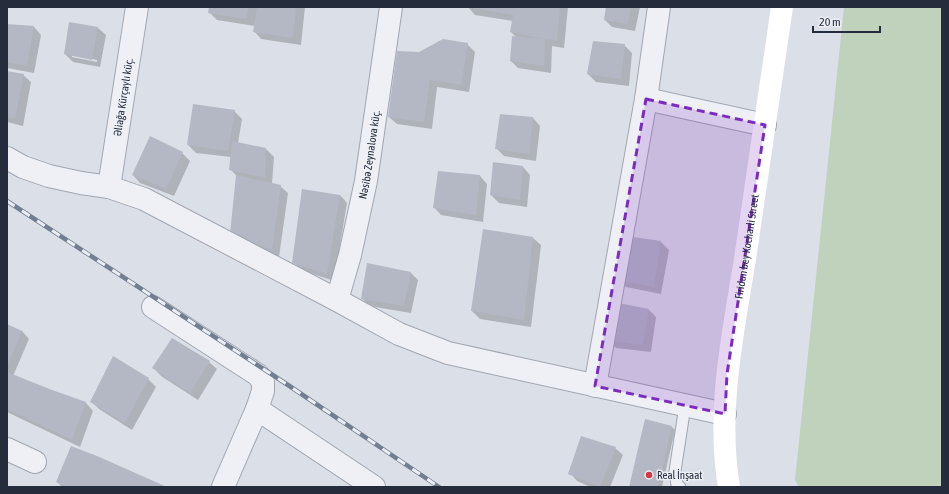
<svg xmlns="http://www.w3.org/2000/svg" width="949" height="494" font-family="'Asap Condensed',sans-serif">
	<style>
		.green { fill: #c0d1bc }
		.shadow { fill: #0003; fill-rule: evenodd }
		.building { fill: #b3b8c4 }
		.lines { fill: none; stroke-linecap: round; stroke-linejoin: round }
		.lane-casing { stroke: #a1a6b1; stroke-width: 13 }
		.street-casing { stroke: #a1a6b1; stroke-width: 24 }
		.lane { stroke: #eef0f5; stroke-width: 11 }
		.street { stroke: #eef0f5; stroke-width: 22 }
		.secondary { stroke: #fff; stroke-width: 22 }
		.rail-casing { stroke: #747e91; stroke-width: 4.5 }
		.rail { stroke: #ebeef4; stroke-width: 3; stroke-dasharray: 9; stroke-linecap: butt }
		.marked { fill: #7b2cbf; fill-opacity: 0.2; stroke: #7b2cbf; stroke-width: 3; stroke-dasharray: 8 5; stroke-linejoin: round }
		.poi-dot { fill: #d43848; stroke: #ebeef4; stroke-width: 1.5 }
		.labels { text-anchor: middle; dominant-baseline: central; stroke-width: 3; stroke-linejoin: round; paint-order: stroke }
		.street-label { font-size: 11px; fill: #252d3d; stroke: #ebeef4 }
		.poi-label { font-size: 11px; fill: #252d3d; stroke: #ebeef4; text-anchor: start }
	</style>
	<rect width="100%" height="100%" fill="#dbdfe7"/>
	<polygon class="green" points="844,7 942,7 942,487 799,487 795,480"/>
	<g class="shadow">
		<polygon points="210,7 305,7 301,45 261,39 254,31 255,26 217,20 209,12"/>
		<polygon points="468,7 568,7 564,48 552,46 551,73 518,68 511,61 516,37 511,32 513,21 475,15"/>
		<polygon points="607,7 640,7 635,31 612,27 605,20"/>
		<path d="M70,23L98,28L106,35L100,67L73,62L65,54ZM72,55L97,60V62L72,57Z"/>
		<polygon points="7,25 34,27 41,35 34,73 7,68"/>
		<polygon points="467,44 475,52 469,92 437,87 432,129 397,124 389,117 419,53"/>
		<polygon points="624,45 632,53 629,86 596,82 588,74"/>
		<polygon points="7,72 23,75 31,82 23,126 7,122"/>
		<polygon points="234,111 242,119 238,143 266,149 274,157 272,184 280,186 288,193 279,257 239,241 237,176 230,169 231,157 196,153 188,145"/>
		<polygon points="533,118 540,126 536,161 504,156 496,148"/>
		<polygon points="182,153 190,161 174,196 140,183 133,175"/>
		<polygon points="523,167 530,175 527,207 499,203 491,195"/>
		<polygon points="480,176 487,184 483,222 441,215 434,207"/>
		<polygon points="340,195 347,203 334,281 301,270 294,263"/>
		<polygon points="626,237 661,242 669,250 661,294 626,287 618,279"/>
		<polygon points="533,238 541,245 531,327 480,319 472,311"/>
		<polygon points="411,273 418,280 411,313 369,306 362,298"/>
		<polygon points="649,310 656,317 651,352 616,348 608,340"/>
		<polygon points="7,325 22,331 29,339 13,376 51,391 86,403 93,411 80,447 7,412"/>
		<polygon points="114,357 148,379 156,387 132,430 99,409 91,401"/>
		<polygon points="209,362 217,369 198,400 161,376 154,368"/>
		<polygon points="672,427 675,430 662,487 630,487"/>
		<polygon points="615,448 623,455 610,487 591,487 577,481 570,473"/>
		<polygon points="57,482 164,487 62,487"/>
	</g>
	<g class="building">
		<polygon points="209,7 249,7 246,19 208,13"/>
		<polygon points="257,7 296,7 293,38 253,32"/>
		<polygon points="468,7 513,7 513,13 514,7 560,7 557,41 545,39 544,66 510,61 512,36 543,39 510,32 513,15"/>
		<polygon points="606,7 631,7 628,24 604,20"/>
		<polygon points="69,22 98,27 92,60 64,54"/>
		<polygon points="7,24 34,26 27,66 7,62"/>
		<polygon points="443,39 468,43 461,85 430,80 424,122 388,117 397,51 419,52"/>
		<polygon points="593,41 625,44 621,79 587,74"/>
		<polygon points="7,71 24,74 15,119 7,117"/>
		<polygon points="193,104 235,110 228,151 187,145"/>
		<polygon points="500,114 533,117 529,154 495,149"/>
		<polygon points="150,136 183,152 166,189 132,175"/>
		<polygon points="232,141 266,148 265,178 229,170"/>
		<polygon points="493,162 523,166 520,200 490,195"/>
		<polygon points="438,171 480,175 476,215 433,208"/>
		<polygon points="236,175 281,185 272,250 230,234"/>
		<polygon points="302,189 340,195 327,274 292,263"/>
		<polygon points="483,229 533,237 524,320 471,311"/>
		<polygon points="626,236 661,241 654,287 617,280"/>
		<polygon points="367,263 411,272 404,306 361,299"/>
		<polygon points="613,302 649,309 643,345 607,340"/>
		<polygon points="7,324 22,331 7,366"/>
		<polygon points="172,338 210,361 190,393 152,368"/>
		<polygon points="113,356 149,378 125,423 90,402"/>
		<polygon points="7,372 52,390 86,402 72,440 7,409"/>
		<polygon points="645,419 672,426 658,487 629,487"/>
		<polygon points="581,436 616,447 600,487 568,474"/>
		<polygon points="71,446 97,456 167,487 66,487 56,482"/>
	</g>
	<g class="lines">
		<g class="lane-casing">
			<polyline id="lane" points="680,487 677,485 675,471 685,406"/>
		</g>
		<g class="street-casing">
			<g id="street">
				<polyline points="646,99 765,125"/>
				<polyline points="7,158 23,167 49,176 81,183 109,187 144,199 337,300 399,334 448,353 725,414"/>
				<path id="s1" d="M109,187L137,7"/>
				<path id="s2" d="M337,300L350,255L366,181L391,7"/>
				<polyline points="153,307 258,375 263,382 263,391 257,409 223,487"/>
				<polyline points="595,386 646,99 659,7"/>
				<polyline points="257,409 374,487"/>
				<polyline points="7,449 35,462"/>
			</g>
		</g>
		<use href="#lane" class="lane"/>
		<use href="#street" class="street"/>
		<path class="secondary" id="s3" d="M729,487C716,411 733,334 745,259C758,175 770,91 782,7"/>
		<g class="rail-casing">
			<polyline id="rail" points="7,201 288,385 439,487"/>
		</g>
		<use href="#rail" class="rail"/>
	</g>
	<path class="marked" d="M646,99L765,125L727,374L725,414L595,386Z"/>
	<circle class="poi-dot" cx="649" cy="475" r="4"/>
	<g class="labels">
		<g class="street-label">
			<text stroke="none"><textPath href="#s1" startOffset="91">Əliağa Kürçaylı küç.</textPath></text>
			<text stroke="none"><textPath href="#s2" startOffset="149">Nəsibə Zeynalova küç.</textPath></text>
			<text stroke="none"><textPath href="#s3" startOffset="242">Firidun bey Kocharli Street</textPath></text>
		</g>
		<g class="poi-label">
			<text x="657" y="475">Real İnşaat</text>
		</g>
	</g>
	<rect width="949" height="494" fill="none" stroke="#252d3d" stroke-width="16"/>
	<path d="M813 26v6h67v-6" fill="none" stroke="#252d3d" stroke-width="2"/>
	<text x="819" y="26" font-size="12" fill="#252d3d" stroke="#ebeef4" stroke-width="3" paint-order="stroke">20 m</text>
</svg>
